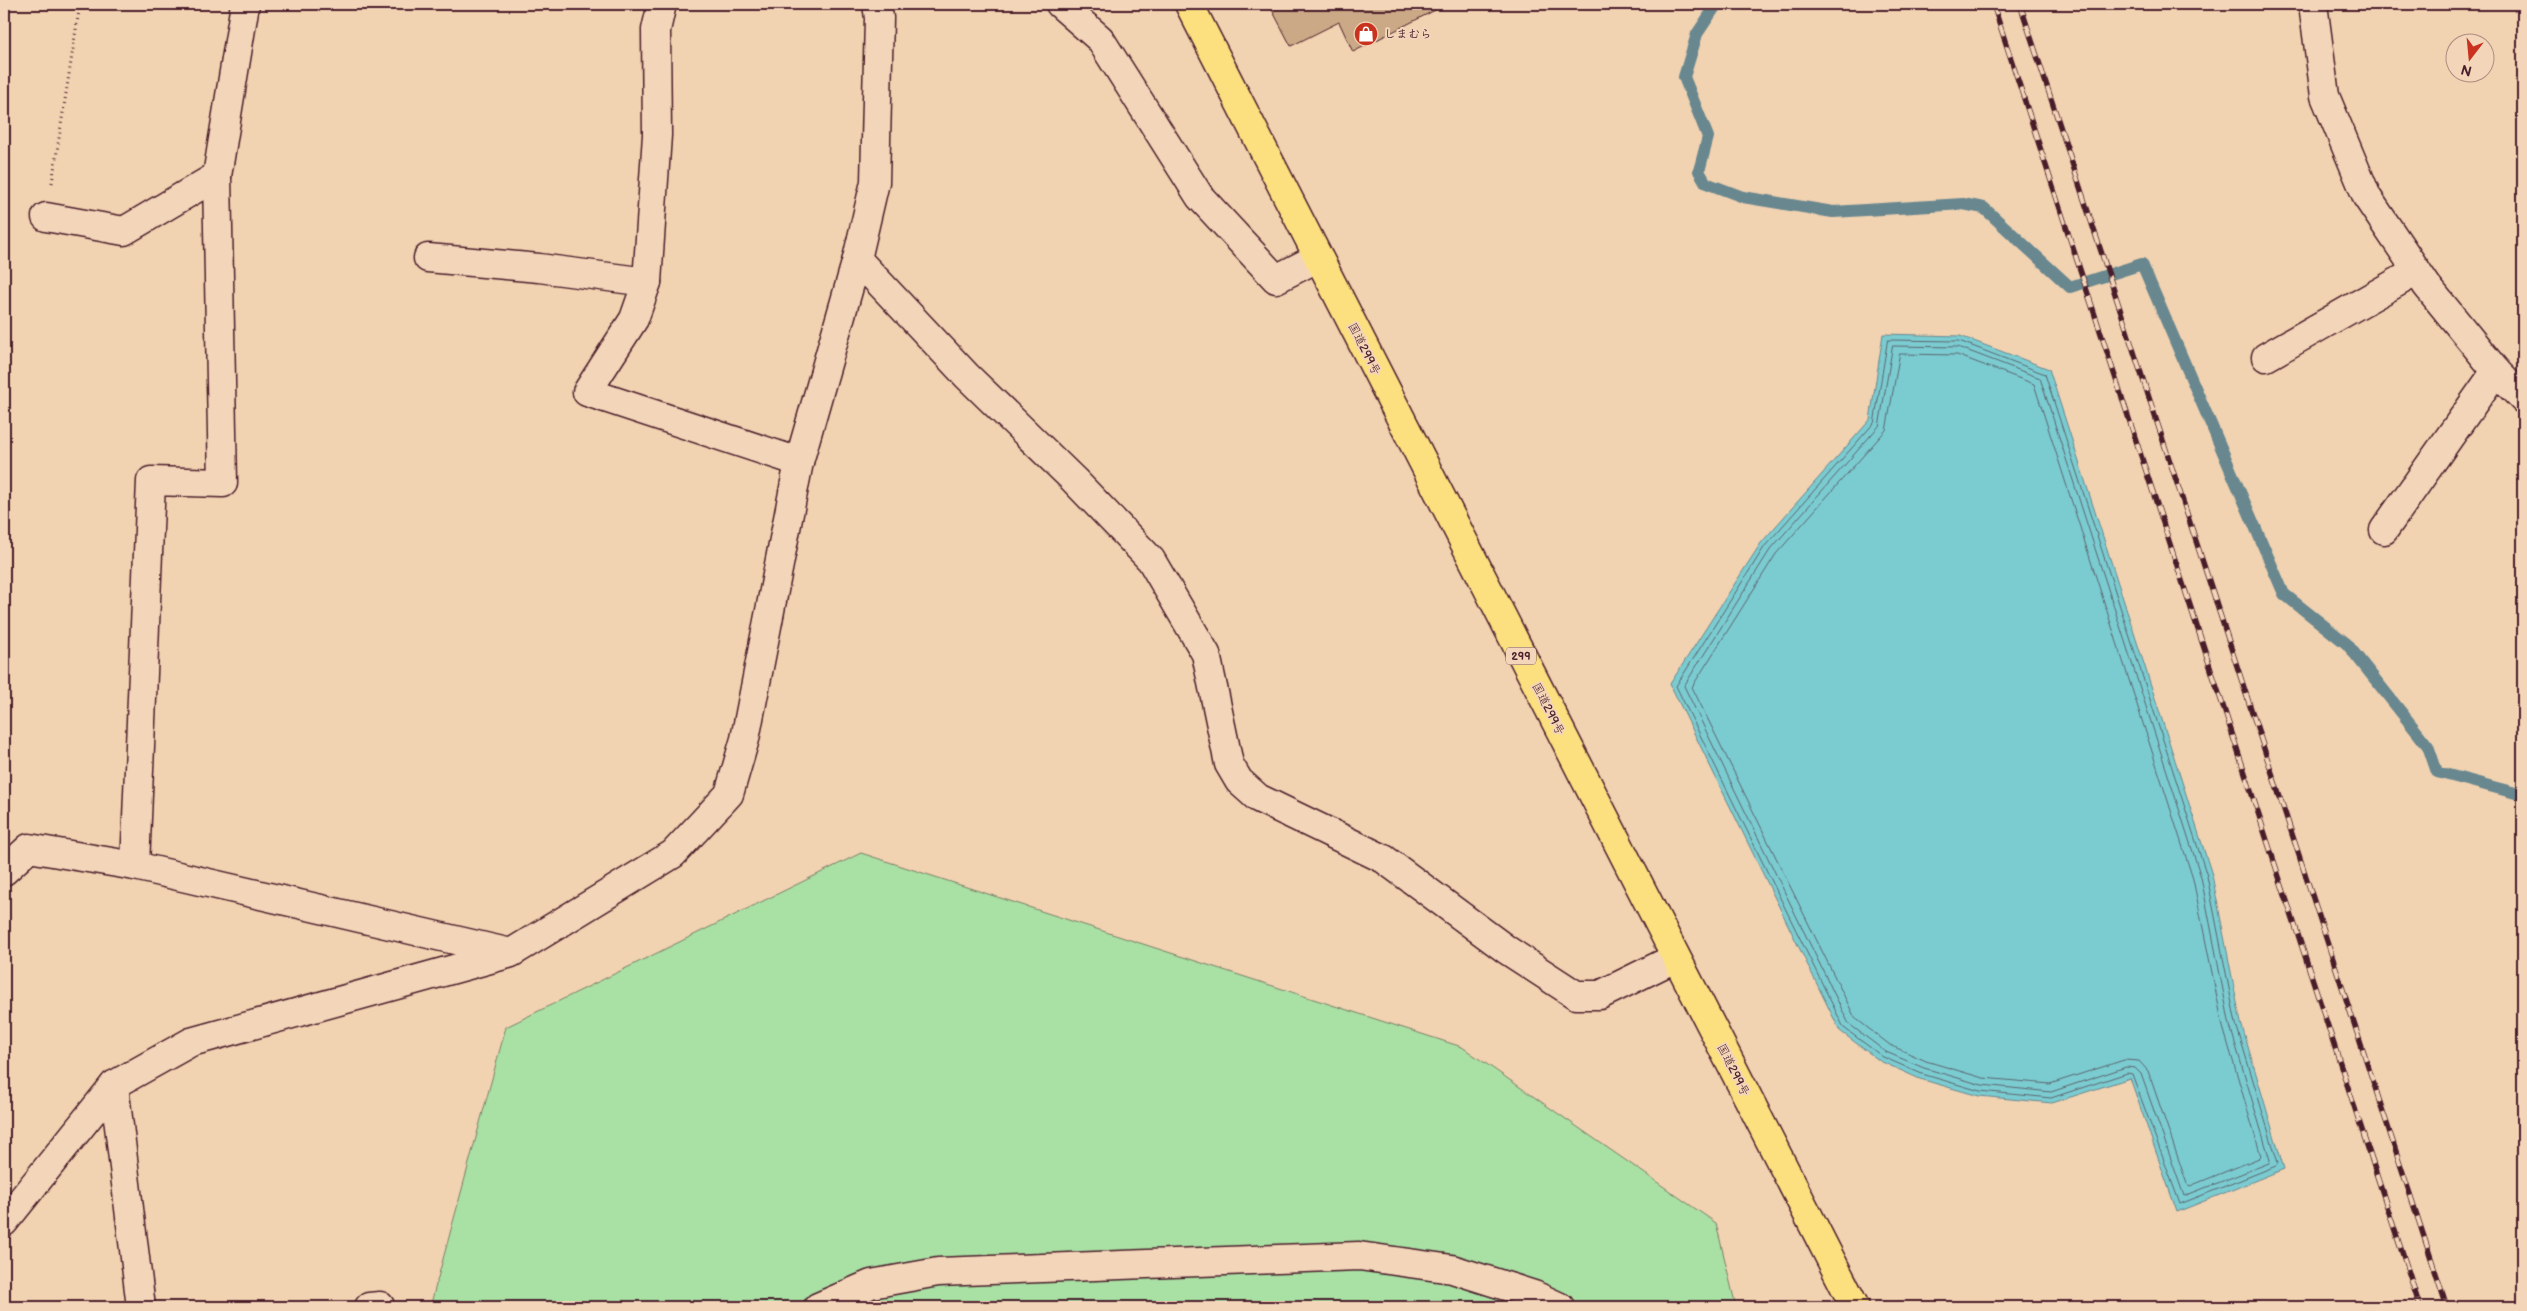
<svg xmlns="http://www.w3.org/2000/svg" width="2527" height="1311" font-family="'Balsamiq Sans','Klee One',sans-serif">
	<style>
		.green { fill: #a9e0a4; stroke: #7a8068 }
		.water { fill: #7accd1; stroke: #67878f }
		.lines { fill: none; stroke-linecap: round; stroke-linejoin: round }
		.shore { stroke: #5d646d; stroke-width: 1 }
		.stream { stroke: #67878f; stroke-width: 12 }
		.building { fill: #cba986; stroke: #4a1f2b; filter: url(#shadow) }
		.minor-casing { stroke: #4a1f2b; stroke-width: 31 }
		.highway-casing { stroke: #4a1f2b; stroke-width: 31 }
		.path { stroke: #4a1f2b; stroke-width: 3; stroke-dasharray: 1 4; stroke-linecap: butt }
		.minor { stroke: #f3d5b9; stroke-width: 28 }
		.highway { stroke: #fce080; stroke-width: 28 }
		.rail-casing { stroke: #4a1f2b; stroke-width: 5.5 }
		.rail { stroke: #f3d5b9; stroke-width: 4; stroke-dasharray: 11; stroke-linecap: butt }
		.labels { text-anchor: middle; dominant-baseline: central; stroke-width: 4; stroke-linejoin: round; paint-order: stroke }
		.shield { fill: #f3d5b9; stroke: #7d5656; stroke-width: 1 }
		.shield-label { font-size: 11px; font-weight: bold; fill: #4a1f2b }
		.poi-label { font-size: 12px; font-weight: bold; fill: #4a1f2b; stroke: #f3d5b9; text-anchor: start }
		.street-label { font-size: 12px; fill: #4a1f2b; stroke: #f3d5b9 }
	</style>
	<defs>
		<filter id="shadow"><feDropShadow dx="4.5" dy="-4.5" stdDeviation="0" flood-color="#0004"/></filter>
	</defs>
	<rect width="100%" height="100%" fill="#f1d2b1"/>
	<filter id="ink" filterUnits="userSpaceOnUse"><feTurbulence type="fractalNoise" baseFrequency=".02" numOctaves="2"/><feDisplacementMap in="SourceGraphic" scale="10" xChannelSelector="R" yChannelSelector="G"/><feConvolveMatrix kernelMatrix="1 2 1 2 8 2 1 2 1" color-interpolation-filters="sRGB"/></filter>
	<g filter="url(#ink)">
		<polygon class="green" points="861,853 1462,1047 1716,1223 1736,1307 430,1307 506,1027"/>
		<polygon class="water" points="1883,334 1960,336 2049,369 2212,875 2241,1023 2284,1169 2177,1212 2130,1078 2052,1103 1979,1096 1920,1079 1880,1061 1840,1031 1670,684 1761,543 1870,420"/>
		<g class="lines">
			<g class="shore">
				<polygon points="1888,340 1959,341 2045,374 2207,876 2236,1024 2278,1163 2276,1166 2180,1204 2132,1074 2127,1073 2051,1098 1980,1091 1922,1074 1883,1057 1844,1028 1676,686 1765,546 1874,423"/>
				<polygon points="1893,346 1958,347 2040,378 2201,877 2230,1026 2270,1160 2269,1163 2184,1196 2141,1074 2135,1068 2126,1067 2051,1092 1982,1085 1924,1068 1886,1052 1849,1024 1684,686 1770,550 1879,426"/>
				<polygon points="1900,354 1957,355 2034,384 2193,879 2223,1027 2261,1156 2259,1158 2190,1186 2187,1184 2148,1071 2139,1061 2124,1060 2050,1084 1983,1078 1926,1061 1890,1045 1855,1018 1692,687 1776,554 1886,430"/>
			</g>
			<polyline class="stream" points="1717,4 1697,34 1684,77 1708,137 1699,171 1706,183 1743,197 1833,212 1963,204 1984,208 2070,287 2142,264 2284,594 2347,644 2428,746 2437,772 2523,795"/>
		</g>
		<polygon class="building" points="1269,4 1447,4 1353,52 1339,22 1291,46"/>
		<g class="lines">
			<g class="minor-casing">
				<g id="minor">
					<polyline points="662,4 656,30 657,135 647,282 634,319 587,392 799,462"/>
					<polyline points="1060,4 1100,39 1200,197 1276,279 1317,258"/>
					<polyline points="2313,4 2325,96 2367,197 2427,286 2496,371 2523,399"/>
					<polyline points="46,217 124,231 217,176"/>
					<polyline points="428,258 539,268 647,282"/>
					<polyline points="857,259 967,376 1074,480 1151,560 1206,654 1229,764 1239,781 1258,798 1384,859 1507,950 1576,995 1600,995 1675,958"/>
					<polyline points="2266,357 2417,271"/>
					<polyline points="2384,530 2496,371"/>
					<polyline points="135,866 151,481 223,483 217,176 245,4"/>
					<polyline points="4,871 29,848 135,866 511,953 673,854 729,794 745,739 799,462 857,259 875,182 879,18 877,4"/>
					<polyline points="114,1085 141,1307"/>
					<polyline points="4,1222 114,1085 191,1042 508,954"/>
					<polyline points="369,1307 380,1306"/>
					<polyline points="818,1307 871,1284 938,1272 1359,1256 1452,1269 1534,1295 1560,1307"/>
				</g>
			</g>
			<g class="highway-casing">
				<polyline id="highway" points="1189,4 1855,1307"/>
			</g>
			<polyline class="path" points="52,183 80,4"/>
			<use href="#minor" class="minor"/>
			<use href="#highway" class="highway"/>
			<g class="rail-casing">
				<g id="rail">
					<polyline points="1993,4 2420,1307"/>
					<polyline points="2020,4 2447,1307"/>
				</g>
			</g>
			<use href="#rail" class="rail"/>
		</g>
	</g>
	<defs>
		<g id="shop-disc" transform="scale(1.25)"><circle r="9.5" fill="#c8321e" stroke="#f3d5b9"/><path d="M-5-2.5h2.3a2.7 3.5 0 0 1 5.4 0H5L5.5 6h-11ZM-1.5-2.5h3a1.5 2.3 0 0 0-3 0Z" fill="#fff"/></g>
	</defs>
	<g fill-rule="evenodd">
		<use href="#shop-disc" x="1366" y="34"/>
	</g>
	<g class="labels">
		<rect class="shield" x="1506" y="647.5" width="30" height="17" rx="4"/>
		<g class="shield-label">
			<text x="1521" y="656">299</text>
		</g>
		<g class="poi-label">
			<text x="1384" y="34">しまむら</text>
		</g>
		<g class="street-label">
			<text transform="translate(1364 349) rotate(63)">国道299号</text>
			<text transform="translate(1548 709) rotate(63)">国道299号</text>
			<text transform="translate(1733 1070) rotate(63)">国道299号</text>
		</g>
	</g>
	<rect width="2527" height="1311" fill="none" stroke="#f3d5b9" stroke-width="20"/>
	<rect x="10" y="10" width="2507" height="1291" fill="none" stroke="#4a1f2b" stroke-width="2" filter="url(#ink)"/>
	<g transform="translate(2470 58) rotate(196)"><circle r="24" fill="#f3d5b9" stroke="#af8c80"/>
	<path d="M0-4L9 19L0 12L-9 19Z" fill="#c8321e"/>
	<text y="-8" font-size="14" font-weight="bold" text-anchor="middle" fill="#4a1f2b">N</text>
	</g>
</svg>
